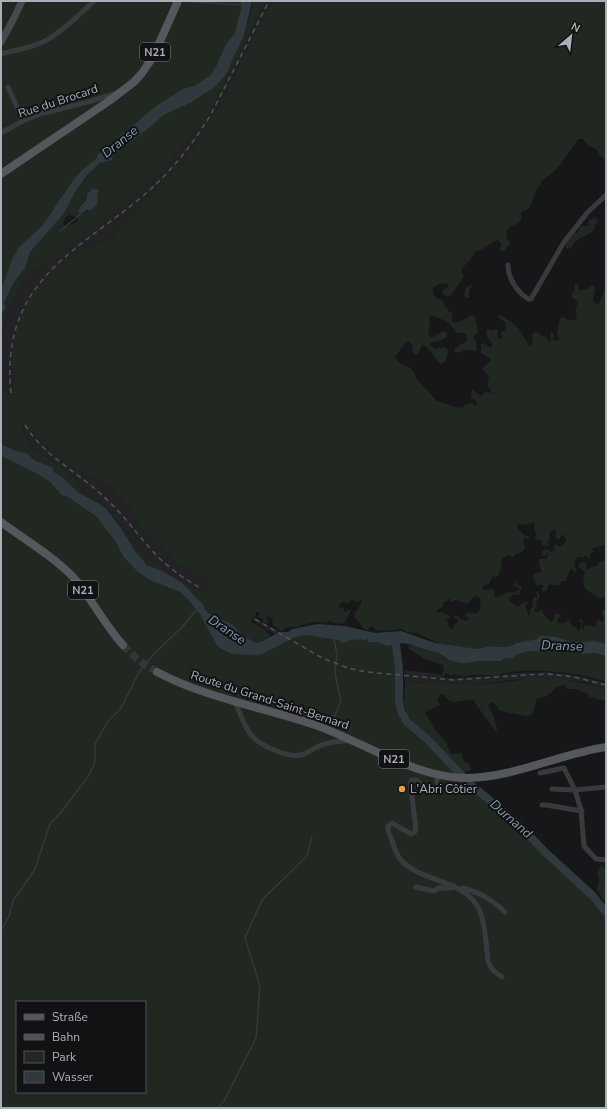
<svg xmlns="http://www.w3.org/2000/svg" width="607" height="1109" font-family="'Nunito Sans',sans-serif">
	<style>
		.built { fill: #232326 }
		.green { fill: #212822; fill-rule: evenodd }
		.water { fill: #30393e }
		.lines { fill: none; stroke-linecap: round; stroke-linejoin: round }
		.stream { stroke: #30393e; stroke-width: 1.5 }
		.river { stroke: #30393e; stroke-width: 8 }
		.primary-tunnel { stroke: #343539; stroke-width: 8; stroke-dasharray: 8 4; stroke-linecap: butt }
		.street { stroke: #383a3d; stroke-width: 5 }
		.secondary { stroke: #46494d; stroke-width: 7 }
		.primary { stroke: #54575c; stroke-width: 8 }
		.rail { stroke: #4f5256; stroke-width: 1.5; stroke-dasharray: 5 4; stroke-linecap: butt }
		.poi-dot { fill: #e6a042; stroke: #121214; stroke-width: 1.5 }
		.labels { text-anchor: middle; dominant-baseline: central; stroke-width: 4; stroke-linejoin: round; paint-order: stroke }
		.shield { fill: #121214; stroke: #7c8087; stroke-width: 1 }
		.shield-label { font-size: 11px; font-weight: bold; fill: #aaafb8 }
		.street-label { font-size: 12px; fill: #aaafb8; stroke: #121214 }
		.poi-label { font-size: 12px; fill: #aaafb8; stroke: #121214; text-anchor: start }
		.water-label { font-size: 13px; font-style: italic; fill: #839fb0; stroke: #121214 }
	</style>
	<rect width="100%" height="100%" fill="#171719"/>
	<g class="built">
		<polygon points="266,1 272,1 220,105 185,161 109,239 86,248 39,285 26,305 19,312 11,361 15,373 13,394 7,397 2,393 1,388 1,341 6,315 27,276 50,258 213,107"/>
		<polygon points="24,422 76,470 85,473 107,485 126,503 140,529 171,556 178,565 205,574 208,589 204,594 169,573 144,555 104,505 83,492 73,476 48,458 31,449 22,426"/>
		<polygon points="254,617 282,633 278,636 252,620"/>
		<polygon points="404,670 439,674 446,678 474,677 518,673 546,672 566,674 584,677 606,683 606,689 584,682 547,678 510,680 483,685 428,682 407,683 405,684"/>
	</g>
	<g class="green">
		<polygon points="1,1 247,1 224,66 190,95 103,151 49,225 23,254 1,306"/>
		<path d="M253,1H266L213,107L167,165L144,188L94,227L27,276L6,315L1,341V315L6,309L4,303L13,284L25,268L30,252L63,215L74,194L87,175L100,163L106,161H110L112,159L113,155L149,128L164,115L192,102L207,93L227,73L234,56L244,36ZM92,189L98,192L89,210L78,212L82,203L87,199L89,192ZM69,215L77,217L78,219L77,222L66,227L63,224L65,218Z"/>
		<path d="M272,1H606V160L602,158L596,149L589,146L583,139H578L560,165L552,173L542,181L536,191L530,207L521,213V220C515,226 505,226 506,237L510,243L509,245L504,251H500L501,243L497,240L482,249L475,252L471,259L461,269L464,277L450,296L444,295L442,292L444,289L448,287V285L447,283L439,284L433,288C431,296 437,298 443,301L446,308L452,314V322C460,325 465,317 472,315L475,317L478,332L473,337C475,341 479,345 476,351L463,350L459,353L455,352V348L467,341V335L464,333H456C450,322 444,320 432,315L429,317L430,323L428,335L431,338L443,331L447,333V336C442,342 437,341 431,342L430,346L436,349L444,347L447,348L448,352L446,361L441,364L438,362C434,356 429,346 422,345L418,355H416L413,353L412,344L409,341L405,343L395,357L399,363L410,368L414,372L416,378L437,401L458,408L464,407L465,405L471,403L477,407L476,400L471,398L472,389L481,396L485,392L492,393L487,385L489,377L482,369L492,360L481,353V344L484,343L491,348L492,344L486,334L487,329L492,331L497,329L498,331L497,337L499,339L502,338L501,333L505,330L506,323L499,318L498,314C505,318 513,322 519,329C523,335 525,340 530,346L533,342L532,338L533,333L538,332L542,336L546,337L550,343L551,331L554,335L553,338L554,340L558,341L559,339L557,334L560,318L563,317L568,320H576L577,319L575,312L577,305V301L571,296L575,290V284H578L579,290H586L590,286L593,285L595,288L593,299L595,303L599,304L606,285V546L604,545L593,548L592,549L594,552L591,553L589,558L585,555L583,558L581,557H578L574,562L575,568L576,569V572L572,569H570L566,581H561L559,586L549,584L547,590L543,592L541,589L544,586L540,584L537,586L533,577L534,574L542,572L539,565V559H545L548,556L547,553L545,557L543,556L542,551L546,549L551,552L555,551L554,546L556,544L559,547L563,545L566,541L565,537L562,534L560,539H557L555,536L557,531L554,530L551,531L549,535L550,537L548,541L549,546H546L542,544V541L535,539L536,533L534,527L535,523L533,522L524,525L518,524L517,527L524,535L530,537L529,539L524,538L523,540L525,549L520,553H517L512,558V563L511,556L509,555L502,559L501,569L498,576L492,577L489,584L485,585L482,589L485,590L490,589H493L495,592L494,596L496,598L509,592C514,593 517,593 520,588L518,587L514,586V585L517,582L518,585L522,587L519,595L515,594C512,595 509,598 510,601L518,607L522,603L528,602V603L525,607L527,609L528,615H530V611L533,606L532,600L535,596L537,598L538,597L536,593L538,591L540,598L535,602L537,606L535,609V611L538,612L543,609L542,612C546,615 547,619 551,622L554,620L555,614H560L561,616L557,619V622L561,624L567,622L568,618L573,627H576L579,632L582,623L579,620L580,619L583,620L582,630H584V626L587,625L595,627L598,619L601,622L604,619L602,611L606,608V644L595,641L572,642L553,637L543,636L537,639L516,643L511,646L501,647L491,646L477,649L449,646L438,643L417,633L407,632L401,629L383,631L376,630L372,626L367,630L364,629L358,621L354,618L355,616V612L358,610L359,606L362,603L360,600L357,602L352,600L347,603L343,602L339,605L340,608H343L345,612H347L348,609L351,611L348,616L345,623L339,624L329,621L324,623L315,622L302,625L298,627H288L281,631L273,625L272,618L266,616V618L269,622L268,624L263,621L262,618L258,617L257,616L260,614V613L256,612L255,617H252L251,622C258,626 266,628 270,636L260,642L256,643L242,635L233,625L210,614L206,611L203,604L195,597L187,587L162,571L146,565L144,561L136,553L121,528L106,509L96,502L79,493L63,478L54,472L52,467L34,460L1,444V388L2,393L7,396L13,394L15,373L11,361L19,312L26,305L39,285L49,276L86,248L109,239L185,161L220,105ZM24,423L76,470L85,473L107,485L126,503L140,529L171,556L178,565L205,574L208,589L204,594L169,573L144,555L104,505L83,492L73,476L48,458L31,449L22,426ZM477,595L481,599L480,604L481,609L475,614L467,612L466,616L469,620L465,621L456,615L454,616V619L457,618L458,621L452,629L449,628L448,624L446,619H449L450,616L442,612L438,613L437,611L439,609L443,607L444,602L447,601L449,598L451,602L456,600L467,604L475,596Z"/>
		<path d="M594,218L599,220C598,222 596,223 595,225C595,226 595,227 595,228C590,237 576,236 571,248L568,249L566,248V242L574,233H578L579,228L582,226H588L589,220Z"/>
		<polygon points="472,284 472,285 469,291 469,298 466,298 464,295 466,288"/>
		<path d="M1,448L45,468L99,515L136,568L182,592L238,647L295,636L310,631L391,638L399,649L398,701L407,724L443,753L456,773L490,803L505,812L536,839L543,851L597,895L606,909V1108H1ZM17,1002H145V1092H17Z"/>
		<path d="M606,560V597L600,598C587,589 580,591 585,571L578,566L581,562H584L587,565L586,569L588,570L590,568L596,566L599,562Z"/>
		<path d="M409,645H413L421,648L438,653L446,659L456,662L467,663L479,661H501L503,659L512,658L519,654L529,651L550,648L559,647L583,654L595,653L606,656V682C579,673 552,670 524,671C515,671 505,673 496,675C489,676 481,674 474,675C466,676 462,677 454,674L451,676L446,673L444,676L441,674L444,671L443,665L425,659L409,649L408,648Z"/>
		<path d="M532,678C558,678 581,681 606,689V701L590,697L586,693L576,689H567L565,685L556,687C552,694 545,698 537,698L532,715L526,716L501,711L498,709L496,704L491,702L488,705C494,715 495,719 497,730L496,732L473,700C465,698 453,706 447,699C445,698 445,695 443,694H440L437,699L440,705L425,712L434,728L448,744L447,746L451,754L462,753L463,760L470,765L471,770L467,772L459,770L454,766L439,746L412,722L407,714L404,702L405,684L410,682L414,683L428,682L483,685Z"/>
		<polygon points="602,866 606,871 604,879 606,881 606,903 604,901 597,889 599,880 597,873 600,867"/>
	</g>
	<g class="water">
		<polygon points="241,1 252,1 244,36 234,56 227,73 215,87 192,102 164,115 149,128 113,155 112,160 100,163 87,175 74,194 63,215 30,252 25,268 13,284 4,303 6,308 1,315 1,288 4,282 12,260 19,247 42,226 72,182 81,171 97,158 98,154 112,146 120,135 130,129 143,117 156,106 183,89 194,86 211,75 217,65 225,46 235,33 241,9"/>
		<path d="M92,189H96L99,190L97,195C100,202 96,205 91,210H86L81,214L78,212C80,206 83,203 87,199V194Z"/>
		<polygon points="1,444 18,452 27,453 34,460 52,467 54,472 63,478 79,493 96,502 106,509 121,528 136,553 144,561 146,565 162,571 182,583 189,589 195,597 203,604 206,611 210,614 233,625 242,635 256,643 260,642 280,632 288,632 292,629 318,624 345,626 375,633 401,631 435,643 477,649 491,646 501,647 511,646 516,643 537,639 540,636 543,636 556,637 572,642 595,641 606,644 606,656 595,653 583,654 559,647 550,648 543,649 538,651 529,651 519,654 512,658 503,659 501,661 479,661 467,663 460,663 449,660 438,653 421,648 413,645 403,643 388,646 378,642 367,642 369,641 367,639 365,641 360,639 357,641 354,639 343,643 338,640 307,635 295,637 262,654 257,655 232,654 220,648 216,644 200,614 187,598 180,592 150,580 137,571 123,556 116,542 96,516 68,497 62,495 50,482 38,474 1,456"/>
	</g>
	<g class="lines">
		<g class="stream">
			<polyline points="182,1 242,5"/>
			<polyline points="60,231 76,218 80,214"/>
			<polyline points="331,718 335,715 341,701 336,678 335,670 337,654 334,639"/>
			<polyline points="1,931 9,916 13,901 35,869 50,824 63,810 87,778 94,765 95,759 95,744 108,721 121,708 139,672 151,657 184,625 197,609"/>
			<polyline points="217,1108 224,1101 256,1038 260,986 245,938 262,900 307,856 312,837"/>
		</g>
		<polyline class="river" points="395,636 399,668 399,700 401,711 407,722 427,739 469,783 520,826 545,852 592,895 606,912"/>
		<polyline class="primary-tunnel" points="123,645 137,659 157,672"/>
		<g class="street">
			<path d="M1,54C15,50 30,48 43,42C59,35 81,13 94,1"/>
			<polyline points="8,87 23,121"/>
			<polyline points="1,133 23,121 40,114 88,102 117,93"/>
			<path d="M508,265C508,278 517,292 528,299H531L564,242L587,213L606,195"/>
			<path d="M235,701C239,711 243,723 249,732C257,745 287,758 301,755C306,754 311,750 315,748C326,742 336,741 348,741"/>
			<polyline points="540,773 564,768 575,790 581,810 584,846 596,859 606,860"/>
			<path d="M436,774L438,787L436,793L430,792L416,780H412L410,783L416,828L414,833L411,834L392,823L388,826V831C392,838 395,853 400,859C421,883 463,878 479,909C484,920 486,939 487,952C488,956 487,960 489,964C492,970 497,974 502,977"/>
			<polyline points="552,789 575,790 606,787"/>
			<polyline points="542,805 546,805 582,811"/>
			<polyline points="416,887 434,891 439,888 452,888 454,886"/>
			<path d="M460,889L463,888C481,893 492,900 505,912"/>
		</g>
		<polyline class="secondary" points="1,42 15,16 22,1"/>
		<g class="primary">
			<polyline points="1,174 109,101 134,82 142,73 153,57 178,1"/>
			<path d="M1,522C25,540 53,556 74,578C92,599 104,624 123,645"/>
			<path d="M157,672C206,698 262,707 315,725C364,742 414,778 468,778C515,777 560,754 606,747"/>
		</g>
		<g class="rail">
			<path d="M11,393C0,282 75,253 144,195C171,172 193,144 211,114L269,1"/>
			<path d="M25,425C45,457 78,472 104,497C124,515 139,537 157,556C170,569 186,580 202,589"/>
			<polyline points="255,619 322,658 348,668 367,672 453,680 526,675 549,674 574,677 606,685"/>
		</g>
	</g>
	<circle class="poi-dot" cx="402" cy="789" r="4"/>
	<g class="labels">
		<g class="shield">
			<rect x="140" y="43" width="30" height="18" rx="3"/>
			<rect x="68" y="581" width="30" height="18" rx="3"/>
			<rect x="379" y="750" width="30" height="18" rx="3"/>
		</g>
		<g class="shield-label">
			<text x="155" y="52">N21</text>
			<text x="83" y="590">N21</text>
			<text x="394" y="759">N21</text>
		</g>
		<g class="street-label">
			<text transform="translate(58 101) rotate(-18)">Rue du Brocard</text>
			<text transform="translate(270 700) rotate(18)">Route du Grand-Saint-Bernard</text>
		</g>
		<g class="poi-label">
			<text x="410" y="789">L'Abri Côtier</text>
		</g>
		<g class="water-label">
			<text transform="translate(120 142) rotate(-39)">Dranse</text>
			<text transform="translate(227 630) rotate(34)">Dranse</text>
			<text transform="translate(562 646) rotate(2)">Dranse</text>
			<text transform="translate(511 819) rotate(41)">Durnand</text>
		</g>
	</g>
	<rect width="607" height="1109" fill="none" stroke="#aaafb8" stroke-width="4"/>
	<rect x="16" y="1001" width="130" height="92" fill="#121214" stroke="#4f5156"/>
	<rect x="24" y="1014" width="20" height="6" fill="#54575c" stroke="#4f5156"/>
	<text x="52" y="1021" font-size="12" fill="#aaafb8">Straße</text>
	<rect x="24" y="1034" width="20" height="6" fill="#4f5256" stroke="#4f5156"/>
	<text x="52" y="1041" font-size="12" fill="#aaafb8">Bahn</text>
	<rect x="24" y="1051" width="20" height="12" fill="#212822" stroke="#4f5156"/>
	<text x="52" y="1061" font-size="12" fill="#aaafb8">Park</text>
	<rect x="24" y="1071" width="20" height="12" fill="#30393e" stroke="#4f5156"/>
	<text x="52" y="1081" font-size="12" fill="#aaafb8">Wasser</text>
	<g transform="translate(571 36) rotate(28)" stroke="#121214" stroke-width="3" paint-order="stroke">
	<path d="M0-3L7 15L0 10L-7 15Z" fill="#aaafb8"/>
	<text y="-6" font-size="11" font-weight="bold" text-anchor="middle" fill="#aaafb8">N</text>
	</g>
</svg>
